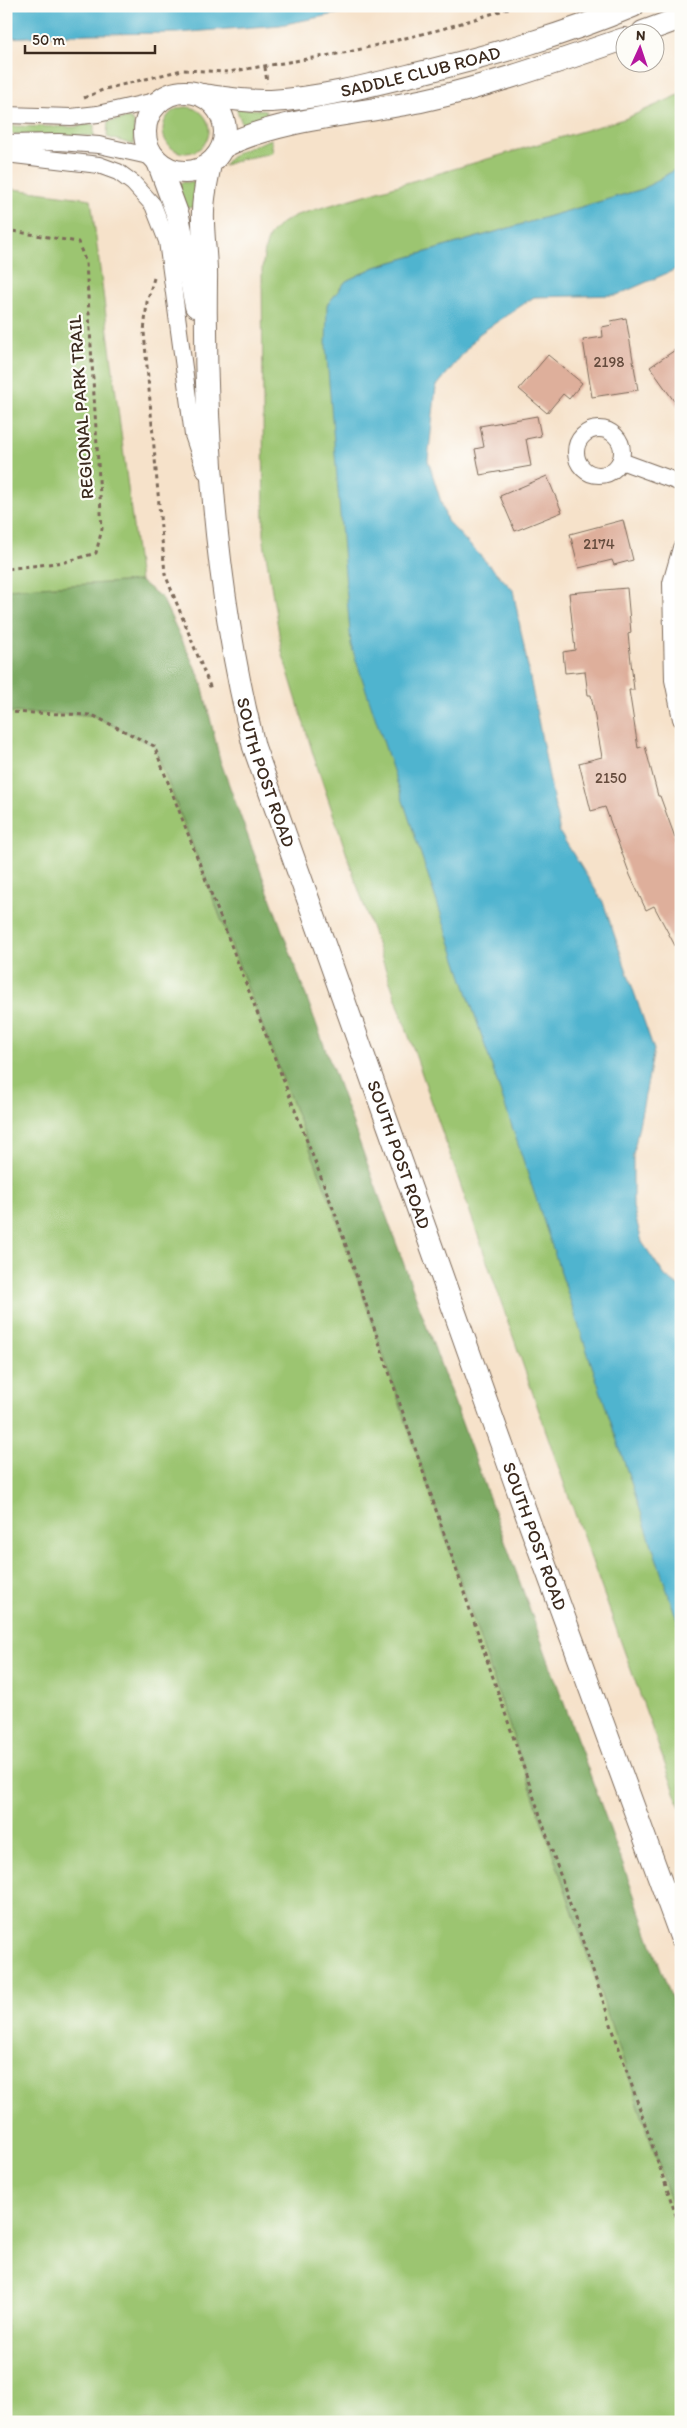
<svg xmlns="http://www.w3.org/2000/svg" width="687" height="2428" font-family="Itim,sans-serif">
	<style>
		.green { fill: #9cc571; stroke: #6c7848 }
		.forest { fill: #7daa63; stroke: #5c6a40 }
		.water { fill: #50b4cf; stroke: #466f76 }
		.building { fill: #deaf9b }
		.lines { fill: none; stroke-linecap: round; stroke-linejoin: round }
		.street-casing { stroke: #7c6a5a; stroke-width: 18 }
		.secondary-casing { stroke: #7c6a5a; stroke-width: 24 }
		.path { stroke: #7c6a5a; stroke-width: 3; stroke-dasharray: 4 4; stroke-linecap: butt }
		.street { stroke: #fff; stroke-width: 16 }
		.secondary { stroke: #fff; stroke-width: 22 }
		.labels { text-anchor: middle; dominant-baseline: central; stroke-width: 4.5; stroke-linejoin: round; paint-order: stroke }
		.number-label { font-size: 15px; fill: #644b3d }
		.street-label { font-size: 18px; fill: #3b2a1e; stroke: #fdfcf7 }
	</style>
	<rect width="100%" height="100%" fill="#fdfcf7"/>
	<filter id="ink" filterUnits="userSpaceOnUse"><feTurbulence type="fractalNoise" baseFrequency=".02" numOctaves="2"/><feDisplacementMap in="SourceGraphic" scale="10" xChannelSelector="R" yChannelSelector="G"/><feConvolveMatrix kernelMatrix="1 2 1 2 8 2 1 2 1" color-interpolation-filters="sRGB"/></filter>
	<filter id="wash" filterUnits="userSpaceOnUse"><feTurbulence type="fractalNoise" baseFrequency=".0096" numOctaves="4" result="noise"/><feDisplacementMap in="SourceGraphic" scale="20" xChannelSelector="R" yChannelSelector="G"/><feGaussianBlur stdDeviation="1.12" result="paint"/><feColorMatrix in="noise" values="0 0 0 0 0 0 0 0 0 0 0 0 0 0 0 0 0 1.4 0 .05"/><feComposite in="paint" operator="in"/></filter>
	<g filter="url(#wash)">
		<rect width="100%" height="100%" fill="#f6e2ca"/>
		<g class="green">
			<path d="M681,94V166L643,189L375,267L346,281L327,305L681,1632V1809L565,1486L380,953L314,757L282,652L264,542L262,270C266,239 267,229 297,215L627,118Z"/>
			<circle cx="186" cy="130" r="23"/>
			<polygon points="236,108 266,110 267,122 243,126"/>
			<polygon points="129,118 134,122 134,145 107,137 108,122"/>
			<polygon points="90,124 94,125 94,136 6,134 6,126 74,127"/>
			<polygon points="271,139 273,153 242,159 222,166 236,153"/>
			<polygon points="184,182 196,183 194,207 185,208 178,185"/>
			<polygon points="6,188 91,199 140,581 6,589"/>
			<polygon points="6,712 92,715 154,746 336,1216 681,2230 681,2422 6,2422"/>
		</g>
		<polygon class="forest" points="140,581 162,598 201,680 220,760 681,2024 681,2230 336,1216 154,746 92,715 6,712 6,589"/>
		<g class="water">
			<polygon points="6,6 375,6 280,25 177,33 88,34 6,38"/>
			<polygon points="681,166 681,267 617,295 534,297 479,334 436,387 428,460 447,521 513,590 560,833 603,902 654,1050 633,1155 633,1207 642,1242 665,1276 681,1288 681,1632 351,645 326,347 327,305 346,281 375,267 643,189"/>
		</g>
		<g id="blocks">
			<g class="building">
				<polygon points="626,318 638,390 592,397 583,340 603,337 602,327 612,325 611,321"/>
				<polygon points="681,346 681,411 650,367"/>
				<polygon points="548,355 582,383 569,399 563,394 547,413 519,389"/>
				<polygon points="537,416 541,436 526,439 531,466 480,475 475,449 484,447 480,426"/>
				<polygon points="547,476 562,512 515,531 500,496"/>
				<polygon points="623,520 633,560 614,565 612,560 579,568 570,534"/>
				<polygon points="627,588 631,633 628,634 634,690 629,690 638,748 645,746 658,796 660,796 681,854 681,957 654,906 646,910 630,875 605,807 591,811 579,763 602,757 591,695 588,695 585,671 565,673 563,652 575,650 569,593"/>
			</g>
		</g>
	</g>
	<g filter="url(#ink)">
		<use href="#blocks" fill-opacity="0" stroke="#7c6a5a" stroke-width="1"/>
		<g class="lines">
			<g class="street-casing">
				<g id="street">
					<polyline points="6,115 71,117 98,114 159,100"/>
					<polyline points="6,143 59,142 99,145 153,157"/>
					<polyline points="6,154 99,165 118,172 133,183 153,205 167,241 193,435 205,471"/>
					<circle cx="599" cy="452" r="23"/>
					<polyline points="621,461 681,483"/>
					<polyline points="681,548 671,583 673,680 681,719"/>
				</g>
			</g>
			<g class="secondary-casing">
				<g id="secondary">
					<polyline points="643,32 681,18"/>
					<circle cx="185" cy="132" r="40"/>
					<path id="s1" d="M202,95C225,98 248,102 271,101C321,98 371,85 420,73C492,55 565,35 633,6"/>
					<path d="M223,147C279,118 362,114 425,100C493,85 559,61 624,39"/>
					<polyline points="158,162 178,216 196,306"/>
					<path id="s2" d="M210,164C207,180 203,196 203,212C202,235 207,258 206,281C204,437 216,595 254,747L531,1527L681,1937"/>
				</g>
			</g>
			<g class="path">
				<polyline points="265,67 267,83"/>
				<polyline points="84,98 105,89 182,70 228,72 349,52 442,29 517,6"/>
				<polyline points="6,230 78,242 86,263 102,529 96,553 65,562 6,569"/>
				<polyline points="154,278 147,302 144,332 165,574 211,689"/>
				<polyline points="6,712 92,715 154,746 336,1216 681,2230"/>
			</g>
			<use href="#street" class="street"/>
			<use href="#secondary" class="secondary"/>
		</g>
	</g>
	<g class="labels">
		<g class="number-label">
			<text x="609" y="362">2198</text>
			<text x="599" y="544">2174</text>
			<text x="611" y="778">2150</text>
		</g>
		<g class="street-label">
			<text stroke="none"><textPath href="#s1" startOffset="222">SADDLE CLUB ROAD</textPath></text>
			<text transform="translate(81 407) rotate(-94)">REGIONAL PARK TRAIL</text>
			<text stroke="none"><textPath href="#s2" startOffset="615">SOUTH POST ROAD</textPath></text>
			<text stroke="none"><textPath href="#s2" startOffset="1020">SOUTH POST ROAD</textPath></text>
			<text stroke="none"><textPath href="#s2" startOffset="1425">SOUTH POST ROAD</textPath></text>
		</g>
	</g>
	<rect width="687" height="2428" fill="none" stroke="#fdfcf7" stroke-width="25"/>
	<g transform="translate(640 48) rotate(3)"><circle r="24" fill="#fdfcf7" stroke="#afa8a0"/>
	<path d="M0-4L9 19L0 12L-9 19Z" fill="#b5179e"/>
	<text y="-8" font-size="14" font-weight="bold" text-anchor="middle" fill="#3b2a1e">N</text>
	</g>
	<path d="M25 45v8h130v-8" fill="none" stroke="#3b2a1e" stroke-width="2.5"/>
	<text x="32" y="45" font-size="15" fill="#3b2a1e" stroke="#fdfcf7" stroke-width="4" paint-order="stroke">50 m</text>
</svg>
